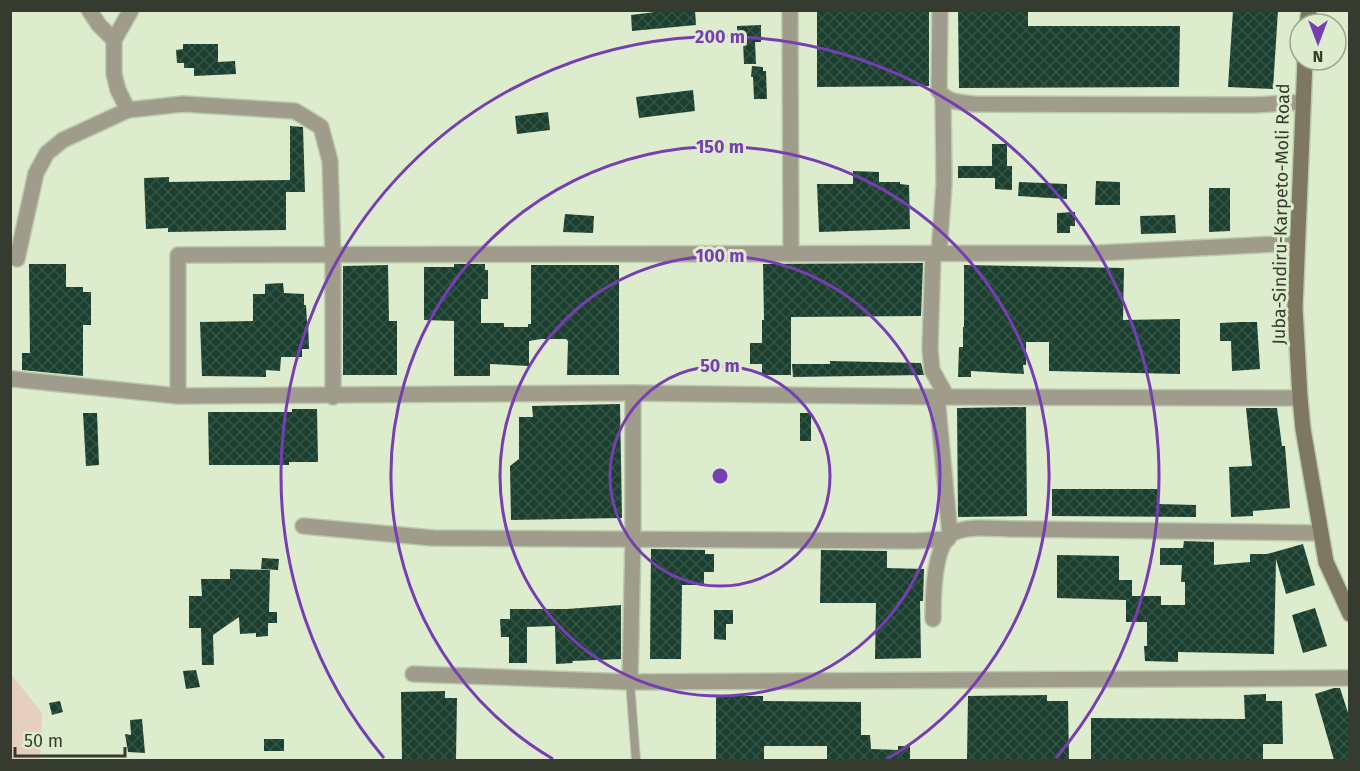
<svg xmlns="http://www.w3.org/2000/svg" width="1360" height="771" font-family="'Fira Sans',sans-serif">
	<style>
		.green { fill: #e6cfbe }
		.building { fill: url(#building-cross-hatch) }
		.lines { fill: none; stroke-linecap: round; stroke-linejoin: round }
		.service-casing { stroke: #bbc9ad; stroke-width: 10 }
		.minor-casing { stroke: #bbc9ad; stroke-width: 18 }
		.secondary-casing { stroke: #bbc9ad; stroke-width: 18 }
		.service { stroke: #a09c8c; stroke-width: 8 }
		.minor { stroke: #a09c8c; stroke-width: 15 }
		.secondary { stroke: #7f7861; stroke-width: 15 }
		.ring { fill: none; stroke: #773eb4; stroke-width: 3 }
		.labels { text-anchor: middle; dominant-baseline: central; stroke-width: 6; stroke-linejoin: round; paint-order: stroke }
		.street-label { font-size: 18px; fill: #353b2e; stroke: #ddeccd }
		.centre { fill: #773eb4; stroke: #ddeccd; stroke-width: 3 }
		.ring-label { font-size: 18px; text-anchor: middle; font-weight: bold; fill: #773eb4; stroke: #ddeccd; stroke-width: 6; stroke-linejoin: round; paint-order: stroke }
	</style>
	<defs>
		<pattern id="building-cross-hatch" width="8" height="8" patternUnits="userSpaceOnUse" patternTransform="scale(1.5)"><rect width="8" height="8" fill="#1c4030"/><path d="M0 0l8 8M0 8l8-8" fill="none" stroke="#355446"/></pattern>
	</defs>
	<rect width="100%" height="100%" fill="#ddeccd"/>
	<polygon class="green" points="11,674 42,713 40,760 11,760"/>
	<g class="building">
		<polygon points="671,10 695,10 696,25 632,31 631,15"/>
		<polygon points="817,10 929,10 929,86 817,87"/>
		<polygon points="958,10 1028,10 1028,26 1180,26 1179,87 959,88"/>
		<polygon points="1233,10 1278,10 1273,89 1228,87"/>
		<polygon points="761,25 761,42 755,42 756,64 744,64 743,42 737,42 737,26"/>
		<polygon points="183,44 218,44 218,62 235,61 236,74 194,76 194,68 184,68 184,63 177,63 176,50 183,49"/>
		<polygon points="752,66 763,67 763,71 766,71 767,99 754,99 753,77 751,77"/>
		<polygon points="693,90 695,111 639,118 636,97"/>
		<polygon points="548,112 550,130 517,134 515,116"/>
		<polygon points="290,126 303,127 305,192 286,192 286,230 168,232 168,228 146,229 144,178 169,177 169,182 290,180"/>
		<polygon points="992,144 1007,144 1007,166 1012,166 1012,190 995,189 995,178 958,178 958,166 992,166"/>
		<polygon points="853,171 879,172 879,182 900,182 900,184 909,185 910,229 819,232 817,184 853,184"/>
		<polygon points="1096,181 1120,182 1120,205 1095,205"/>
		<polygon points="1019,182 1067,184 1067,199 1018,196"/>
		<polygon points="1209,188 1230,188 1230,231 1209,232"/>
		<polygon points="1075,212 1075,226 1070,226 1070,233 1057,233 1057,213"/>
		<polygon points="565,214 594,216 593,233 563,232"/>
		<polygon points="1175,215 1176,233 1141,234 1140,216"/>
		<polygon points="923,263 921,316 791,317 791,375 762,375 762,364 750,364 750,343 762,343 762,320 764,320 763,264"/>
		<polygon points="29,264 66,264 66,287 83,287 83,292 91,292 91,325 83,325 83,376 22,370 22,353 30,353"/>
		<polygon points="454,264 485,264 485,270 488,270 488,299 481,299 481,323 504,323 504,327 528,327 528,324 531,324 531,265 619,265 619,375 567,375 568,341 566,339 541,339 529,341 529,366 490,364 490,376 454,376 454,321 424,320 424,267 454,267"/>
		<polygon points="388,265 389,321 397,321 397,375 343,375 343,266"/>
		<polygon points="964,265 1124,268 1123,320 1180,319 1180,374 1049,371 1049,342 1026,342 1026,365 1023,365 1024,374 971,371 971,377 958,377 959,347 963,347 963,327 964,327"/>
		<polygon points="283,283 284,293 304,294 304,305 306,305 307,322 308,322 309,349 302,349 302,357 281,357 280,371 266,370 266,377 202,376 200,322 253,321 253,294 265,294 265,284"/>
		<polygon points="1241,322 1257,322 1260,369 1232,371 1231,341 1220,341 1220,323"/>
		<polygon points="830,361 921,363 924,375 793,377 792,364 830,364"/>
		<polygon points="620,404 622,518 511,520 510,466 519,459 519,417 533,417 532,406"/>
		<polygon points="1026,407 1027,516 958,517 957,408"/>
		<polygon points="1246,408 1277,408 1282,446 1285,446 1290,508 1253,511 1253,516 1231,517 1229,467 1252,466"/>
		<polygon points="292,409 317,409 318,462 289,462 289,465 209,465 208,412 292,412"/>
		<polygon points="83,413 97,413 99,465 86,466"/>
		<rect x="800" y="413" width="11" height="28"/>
		<polygon points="1052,489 1158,489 1158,504 1196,505 1196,517 1052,516"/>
		<polygon points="1184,541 1214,542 1214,565 1250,562 1250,554 1267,554 1303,544 1315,585 1286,594 1276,559 1274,654 1178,652 1178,662 1145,661 1144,646 1147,646 1147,622 1126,622 1126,600 1057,598 1057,555 1119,556 1119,580 1132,580 1132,596 1161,596 1161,605 1185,605 1185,582 1181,582 1182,565 1160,565 1160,548 1183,548"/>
		<polygon points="651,549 705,550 705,554 714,554 714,572 704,572 704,585 682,585 681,659 650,659"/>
		<polygon points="821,550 887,551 887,568 924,569 923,601 920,601 921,658 875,659 876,603 820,603"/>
		<polygon points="262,558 279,559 278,570 261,569"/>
		<polygon points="230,569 270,570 269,612 277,612 277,623 268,623 268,636 256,637 256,633 240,634 239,617 213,635 214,665 202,665 201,628 189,628 189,596 202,596 201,579 230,579"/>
		<polygon points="621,605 621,659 572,661 573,663 556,664 555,626 527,627 527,663 509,663 509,637 501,637 500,619 510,619 510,609 567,609"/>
		<polygon points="1315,608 1327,646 1303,653 1292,615"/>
		<polygon points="714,610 733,610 733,624 726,624 726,640 714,639"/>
		<polygon points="196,670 200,687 186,689 183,671"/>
		<polygon points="1334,688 1340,688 1350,719 1350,760 1334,760 1315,694"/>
		<polygon points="445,691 445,698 457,698 456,760 402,760 401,692"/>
		<polygon points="1266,694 1266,701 1282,701 1283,744 1263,744 1263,760 1091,760 1091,718 1245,719 1244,695"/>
		<polygon points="1047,695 1047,701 1068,701 1069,760 967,760 968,696"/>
		<polygon points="716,696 763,696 763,701 861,702 861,735 870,735 871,749 898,750 898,746 910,746 910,760 827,760 827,746 764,746 764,760 716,760"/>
		<polygon points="60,701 63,712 52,715 49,703"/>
		<polygon points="142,719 145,753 128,752 125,734 131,735 130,720"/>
		<rect x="264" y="739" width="20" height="12"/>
	</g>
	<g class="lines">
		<g class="service-casing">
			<polyline id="service" points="630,682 636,760"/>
		</g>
		<g class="minor-casing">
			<g id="minor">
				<polyline points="89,10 99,25 114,40"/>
				<polyline points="790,10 791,254"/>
				<path d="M940,10L939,91C947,103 961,102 974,104L1255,105L1303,102"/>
				<polyline points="128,110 118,90 114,74 114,40 131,10"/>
				<polyline points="933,254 930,349 932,370 947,397"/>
				<polyline points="939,254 944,184 943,98"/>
				<polyline points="17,259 36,173 47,153 63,140 128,110 183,104 295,111 321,127 330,161 333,257 333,397"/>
				<polyline points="13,379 178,396 633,393 947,397 1300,398"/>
				<polyline points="178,396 178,255 1099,253 1297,243"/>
				<polyline points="937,397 950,535"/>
				<polyline points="303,526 433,538 915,541 948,539"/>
				<path d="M933,619C933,599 933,542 955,532C973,525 997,529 1016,529L1320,533"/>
				<polyline points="413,674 630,682 1350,678"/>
				<polyline points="630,682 633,538 633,393"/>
			</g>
		</g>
		<g class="secondary-casing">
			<g id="secondary">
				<polyline points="1307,24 1309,10"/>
				<polyline points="1305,60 1295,308 1300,398 1303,429 1326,562 1350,614"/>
			</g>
		</g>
		<use href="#service" class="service"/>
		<use href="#minor" class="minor"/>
		<use href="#secondary" class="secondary"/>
	</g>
	<g class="ring">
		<circle cx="720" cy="476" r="110"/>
		<circle cx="720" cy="476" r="220"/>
		<path d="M553 759A329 329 0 1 1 887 759"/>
		<path d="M384 758A439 439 0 1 1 1056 758"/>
	</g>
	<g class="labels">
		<g class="street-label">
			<text transform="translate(1281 214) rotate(-89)">Juba-Sindiru-Karpeto-Moli Road</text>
		</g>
	</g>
	<circle cx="720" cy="476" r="9" class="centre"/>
	<g class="ring-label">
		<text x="720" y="43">200 m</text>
		<text x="720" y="153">150 m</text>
		<text x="720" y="262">100 m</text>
		<text x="720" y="372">50 m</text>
	</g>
	<rect width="1360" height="771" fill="none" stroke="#353b2e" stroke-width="24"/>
	<g transform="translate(1318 42) rotate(180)"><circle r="28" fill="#ddeccd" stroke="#9aa58d" stroke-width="1.5"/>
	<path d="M0-4.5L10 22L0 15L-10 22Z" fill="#773eb4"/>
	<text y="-9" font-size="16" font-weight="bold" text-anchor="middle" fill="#353b2e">N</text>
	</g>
	<path d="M15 747v9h110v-9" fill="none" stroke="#353b2e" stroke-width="3"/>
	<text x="24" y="747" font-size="18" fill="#353b2e" stroke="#ddeccd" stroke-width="4.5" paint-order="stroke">50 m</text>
</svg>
